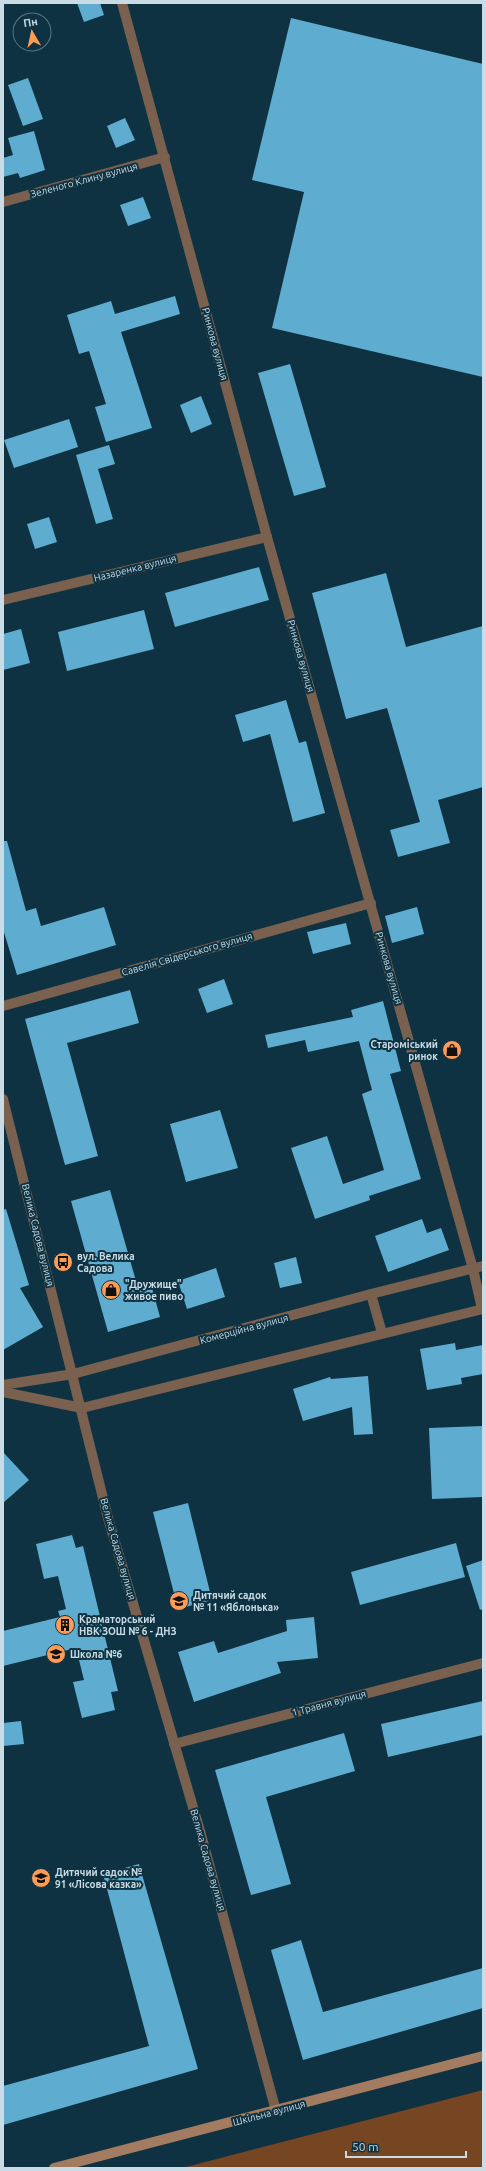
<svg xmlns="http://www.w3.org/2000/svg" width="486" height="2171" font-family="Ubuntu,sans-serif">
	<style>
		.green { fill: #764521 }
		.building { fill: #5eaccf }
		.lines { fill: none; stroke-linecap: round; stroke-linejoin: round }
		.minor { stroke: #79604f; stroke-width: 10 }
		.tertiary { stroke: #79604f; stroke-width: 10 }
		.secondary { stroke: #a37b61; stroke-width: 10 }
		.labels { text-anchor: middle; dominant-baseline: central; stroke-width: 4; stroke-linejoin: round; paint-order: stroke }
		.street-label { font-size: 10px; fill: #c9dce6; stroke: #0e3241 }
		.poi-label { font-size: 10px; font-weight: bold; fill: #c9dce6; stroke: #0e3241; text-anchor: start }
	</style>
	<rect width="100%" height="100%" fill="#0e3241"/>
	<polygon class="green" points="483,2090 483,2168 182,2168"/>
	<g class="building">
		<polygon points="77,3 100,3 104,15 84,22"/>
		<polygon points="291,18 483,64 483,377 272,328 304,192 252,180"/>
		<polygon points="28,78 43,119 23,126 8,85"/>
		<polygon points="125,118 135,140 116,148 107,126"/>
		<polygon points="34,131 45,170 20,178 18,173 3,177 3,158 13,155 8,138"/>
		<polygon points="143,197 151,218 128,226 120,205"/>
		<polygon points="175,296 180,314 121,332 152,428 106,442 95,407 106,404 89,351 79,354 67,315 111,301 115,314"/>
		<polygon points="290,364 326,487 294,496 258,373"/>
		<polygon points="201,396 212,424 191,433 180,405"/>
		<polygon points="69,419 78,447 14,468 4,440"/>
		<polygon points="109,445 115,464 98,469 113,519 96,524 76,455"/>
		<polygon points="49,517 57,542 35,549 27,524"/>
		<polygon points="259,567 269,600 175,627 165,593"/>
		<polygon points="386,573 406,647 483,626 483,787 438,800 450,843 398,857 390,830 420,822 387,708 346,719 312,593"/>
		<polygon points="144,610 154,649 67,671 58,632"/>
		<polygon points="21,629 30,663 3,670 3,634"/>
		<polygon points="286,700 299,743 306,741 325,813 293,822 270,734 243,742 235,715"/>
		<polygon points="3,841 7,841 26,911 36,908 41,926 104,907 116,945 17,975 3,929"/>
		<polygon points="417,907 424,934 392,943 385,916"/>
		<polygon points="346,923 351,944 313,954 307,932"/>
		<polygon points="224,979 233,1004 207,1013 198,989"/>
		<polygon points="130,990 139,1023 67,1043 98,1156 65,1165 25,1019"/>
		<polygon points="383,1001 401,1071 390,1074 421,1179 369,1196 370,1200 315,1219 291,1148 327,1136 343,1184 384,1170 362,1094 372,1090 359,1041 308,1052 305,1040 268,1048 265,1035 353,1017 351,1010"/>
		<polygon points="220,1110 238,1168 186,1182 170,1124"/>
		<polygon points="110,1190 138,1288 151,1284 160,1317 108,1332 71,1201"/>
		<polygon points="6,1209 29,1285 20,1288 43,1327 3,1350 3,1210"/>
		<polygon points="422,1219 427,1233 441,1228 449,1250 388,1272 375,1236"/>
		<polygon points="296,1257 302,1283 280,1288 274,1263"/>
		<polygon points="216,1268 225,1297 187,1309 178,1281"/>
		<polygon points="455,1343 456,1350 483,1345 483,1374 461,1378 462,1384 427,1390 420,1349"/>
		<polygon points="368,1376 373,1434 354,1435 352,1407 303,1421 293,1389 330,1377 331,1379"/>
		<polygon points="483,1426 483,1497 432,1499 429,1428"/>
		<polygon points="3,1452 29,1480 3,1503"/>
		<polygon points="188,1503 212,1600 178,1609 153,1512"/>
		<polygon points="72,1535 76,1548 83,1546 118,1691 111,1692 115,1710 82,1718 73,1682 84,1680 76,1648 3,1666 3,1631 60,1617 58,1611 66,1609 58,1576 44,1579 36,1544"/>
		<polygon points="456,1543 465,1577 360,1605 351,1572"/>
		<polygon points="483,1560 483,1609 480,1610 466,1566"/>
		<polygon points="314,1617 318,1658 277,1662 281,1673 194,1702 178,1652 214,1641 218,1653 287,1631 286,1620"/>
		<polygon points="483,1701 483,1735 388,1757 381,1724"/>
		<polygon points="21,1721 24,1744 3,1746 3,1723"/>
		<polygon points="344,1733 355,1771 266,1797 291,1884 251,1895 215,1770"/>
		<polygon points="139,1864 198,2069 3,2125 3,2086 149,2046 103,1874"/>
		<polygon points="301,1940 323,2012 483,1968 483,2008 303,2060 271,1950"/>
	</g>
	<g class="lines">
		<g class="minor">
			<polyline points="122,3 267,537 473,1269 482,1309"/>
			<polyline points="3,202 165,157"/>
			<polyline points="3,600 267,537"/>
			<polyline points="3,1006 371,903"/>
			<polyline points="3,1385 73,1374"/>
			<polyline points="3,1392 82,1408"/>
			<polyline points="174,1744 483,1663"/>
		</g>
		<g class="tertiary">
			<polyline points="3,1099 108,1518 200,1831 276,2111"/>
			<polyline points="371,1294 382,1333"/>
			<polyline points="73,1374 371,1294 483,1266"/>
			<polyline points="82,1408 483,1309"/>
		</g>
		<polyline class="secondary" points="54,2168 483,2056"/>
	</g>
	<defs>
		<g id="shop-disc" transform="scale(1)"><circle r="9.5" fill="#fd9c56" stroke="#0e3241"/><path d="M-5-2.5h2.3a2.7 3.5 0 0 1 5.4 0H5L5.5 6h-11ZM-1.5-2.5h3a1.5 2.3 0 0 0-3 0Z" fill="#111"/></g>
		<g id="bus-disc" transform="scale(1)"><circle r="9.5" fill="#fd9c56" stroke="#0e3241"/><path d="M-5-6H5V4H4V6H2V4H-2V6H-4V4H-5ZM-3.5-4V0h7V-4ZM-3.5 1.2v1.5H-2V1.2ZM2 1.2v1.5H3.5V1.2Z" fill="#111"/></g>
		<g id="school-disc" transform="scale(1)"><circle r="9.5" fill="#fd9c56" stroke="#0e3241"/><path d="M0-5L7-2L0 1L-7-2ZM-4 1L0 2.5L4 1V4Q0 6-4 4Z" fill="#111"/></g>
		<g id="building-disc" transform="scale(1)"><circle r="9.5" fill="#fd9c56" stroke="#0e3241"/><path d="M-4-6H4V6H1V3H-1V6H-4ZM-2.5-4.3h1.7v1.8h-1.7ZM.8-4.3h1.7v1.8H.8ZM-2.5-1h1.7V.8h-1.7ZM.8-1h1.7V.8H.8Z" fill="#111"/></g>
	</defs>
	<g fill-rule="evenodd">
		<use href="#shop-disc" x="452" y="1050"/>
		<use href="#bus-disc" x="63" y="1262"/>
		<use href="#shop-disc" x="111" y="1290"/>
		<use href="#school-disc" x="179" y="1601"/>
		<use href="#building-disc" x="65" y="1625"/>
		<use href="#school-disc" x="56" y="1654"/>
		<use href="#school-disc" x="41" y="1878"/>
	</g>
	<g class="labels">
		<g class="street-label">
			<text transform="translate(84 180) rotate(-15)">Зеленого Клину вулиця</text>
			<text transform="translate(215 344) rotate(75)">Ринкова вулиця</text>
			<text transform="translate(135 568) rotate(-14)">Назаренка вулиця</text>
			<text transform="translate(301 656) rotate(74)">Ринкова вулиця</text>
			<text transform="translate(187 954) rotate(-16)">Савелія Свідерського вулиця</text>
			<text transform="translate(389 968) rotate(74)">Ринкова вулиця</text>
			<text transform="translate(38 1235) rotate(76)">Велика Садова вулиця</text>
			<text transform="translate(244 1329) rotate(-15)">Комерційна вулиця</text>
			<text transform="translate(118 1549) rotate(74)">Велика Садова вулиця</text>
			<text transform="translate(329 1703) rotate(-15)">1 Травня вулиця</text>
			<text transform="translate(208 1860) rotate(74)">Велика Садова вулиця</text>
			<text transform="translate(269 2113) rotate(-15)">Шкільна вулиця</text>
		</g>
		<g class="poi-label">
			<text x="438" y="1044" text-anchor="end">Староміський<tspan x="438" dy="12">ринок</tspan></text>
			<text x="77" y="1256">вул. Велика<tspan x="77" dy="12">Садова</tspan></text>
			<text x="125" y="1284">"Дружище"<tspan x="125" dy="12">живое пиво</tspan></text>
			<text x="193" y="1595">Дитячий садок<tspan x="193" dy="12">№ 11 «Яблонька»</tspan></text>
			<text x="79" y="1619">Краматорський<tspan x="79" dy="12">НВК ЗОШ № 6 - ДНЗ</tspan></text>
			<text x="70" y="1654">Школа №6</text>
			<text x="55" y="1872">Дитячий садок №<tspan x="55" dy="12">91 «Лісова казка»</tspan></text>
		</g>
	</g>
	<rect width="486" height="2171" fill="none" stroke="#c9dce6" stroke-width="8"/>
	<g transform="translate(32 32) rotate(351)"><circle r="19" fill="#0e3241" stroke="#597683"/>
	<path d="M0-3L7 15L0 10L-7 15Z" fill="#fd9c56"/>
	<text y="-6" font-size="11" font-weight="bold" text-anchor="middle" fill="#c9dce6">Пн</text>
	</g>
	<path d="M346 2151v6h120v-6" fill="none" stroke="#c9dce6" stroke-width="2"/>
	<text x="352" y="2151" font-size="12" fill="#c9dce6" stroke="#0e3241" stroke-width="3" paint-order="stroke">50 m</text>
</svg>
